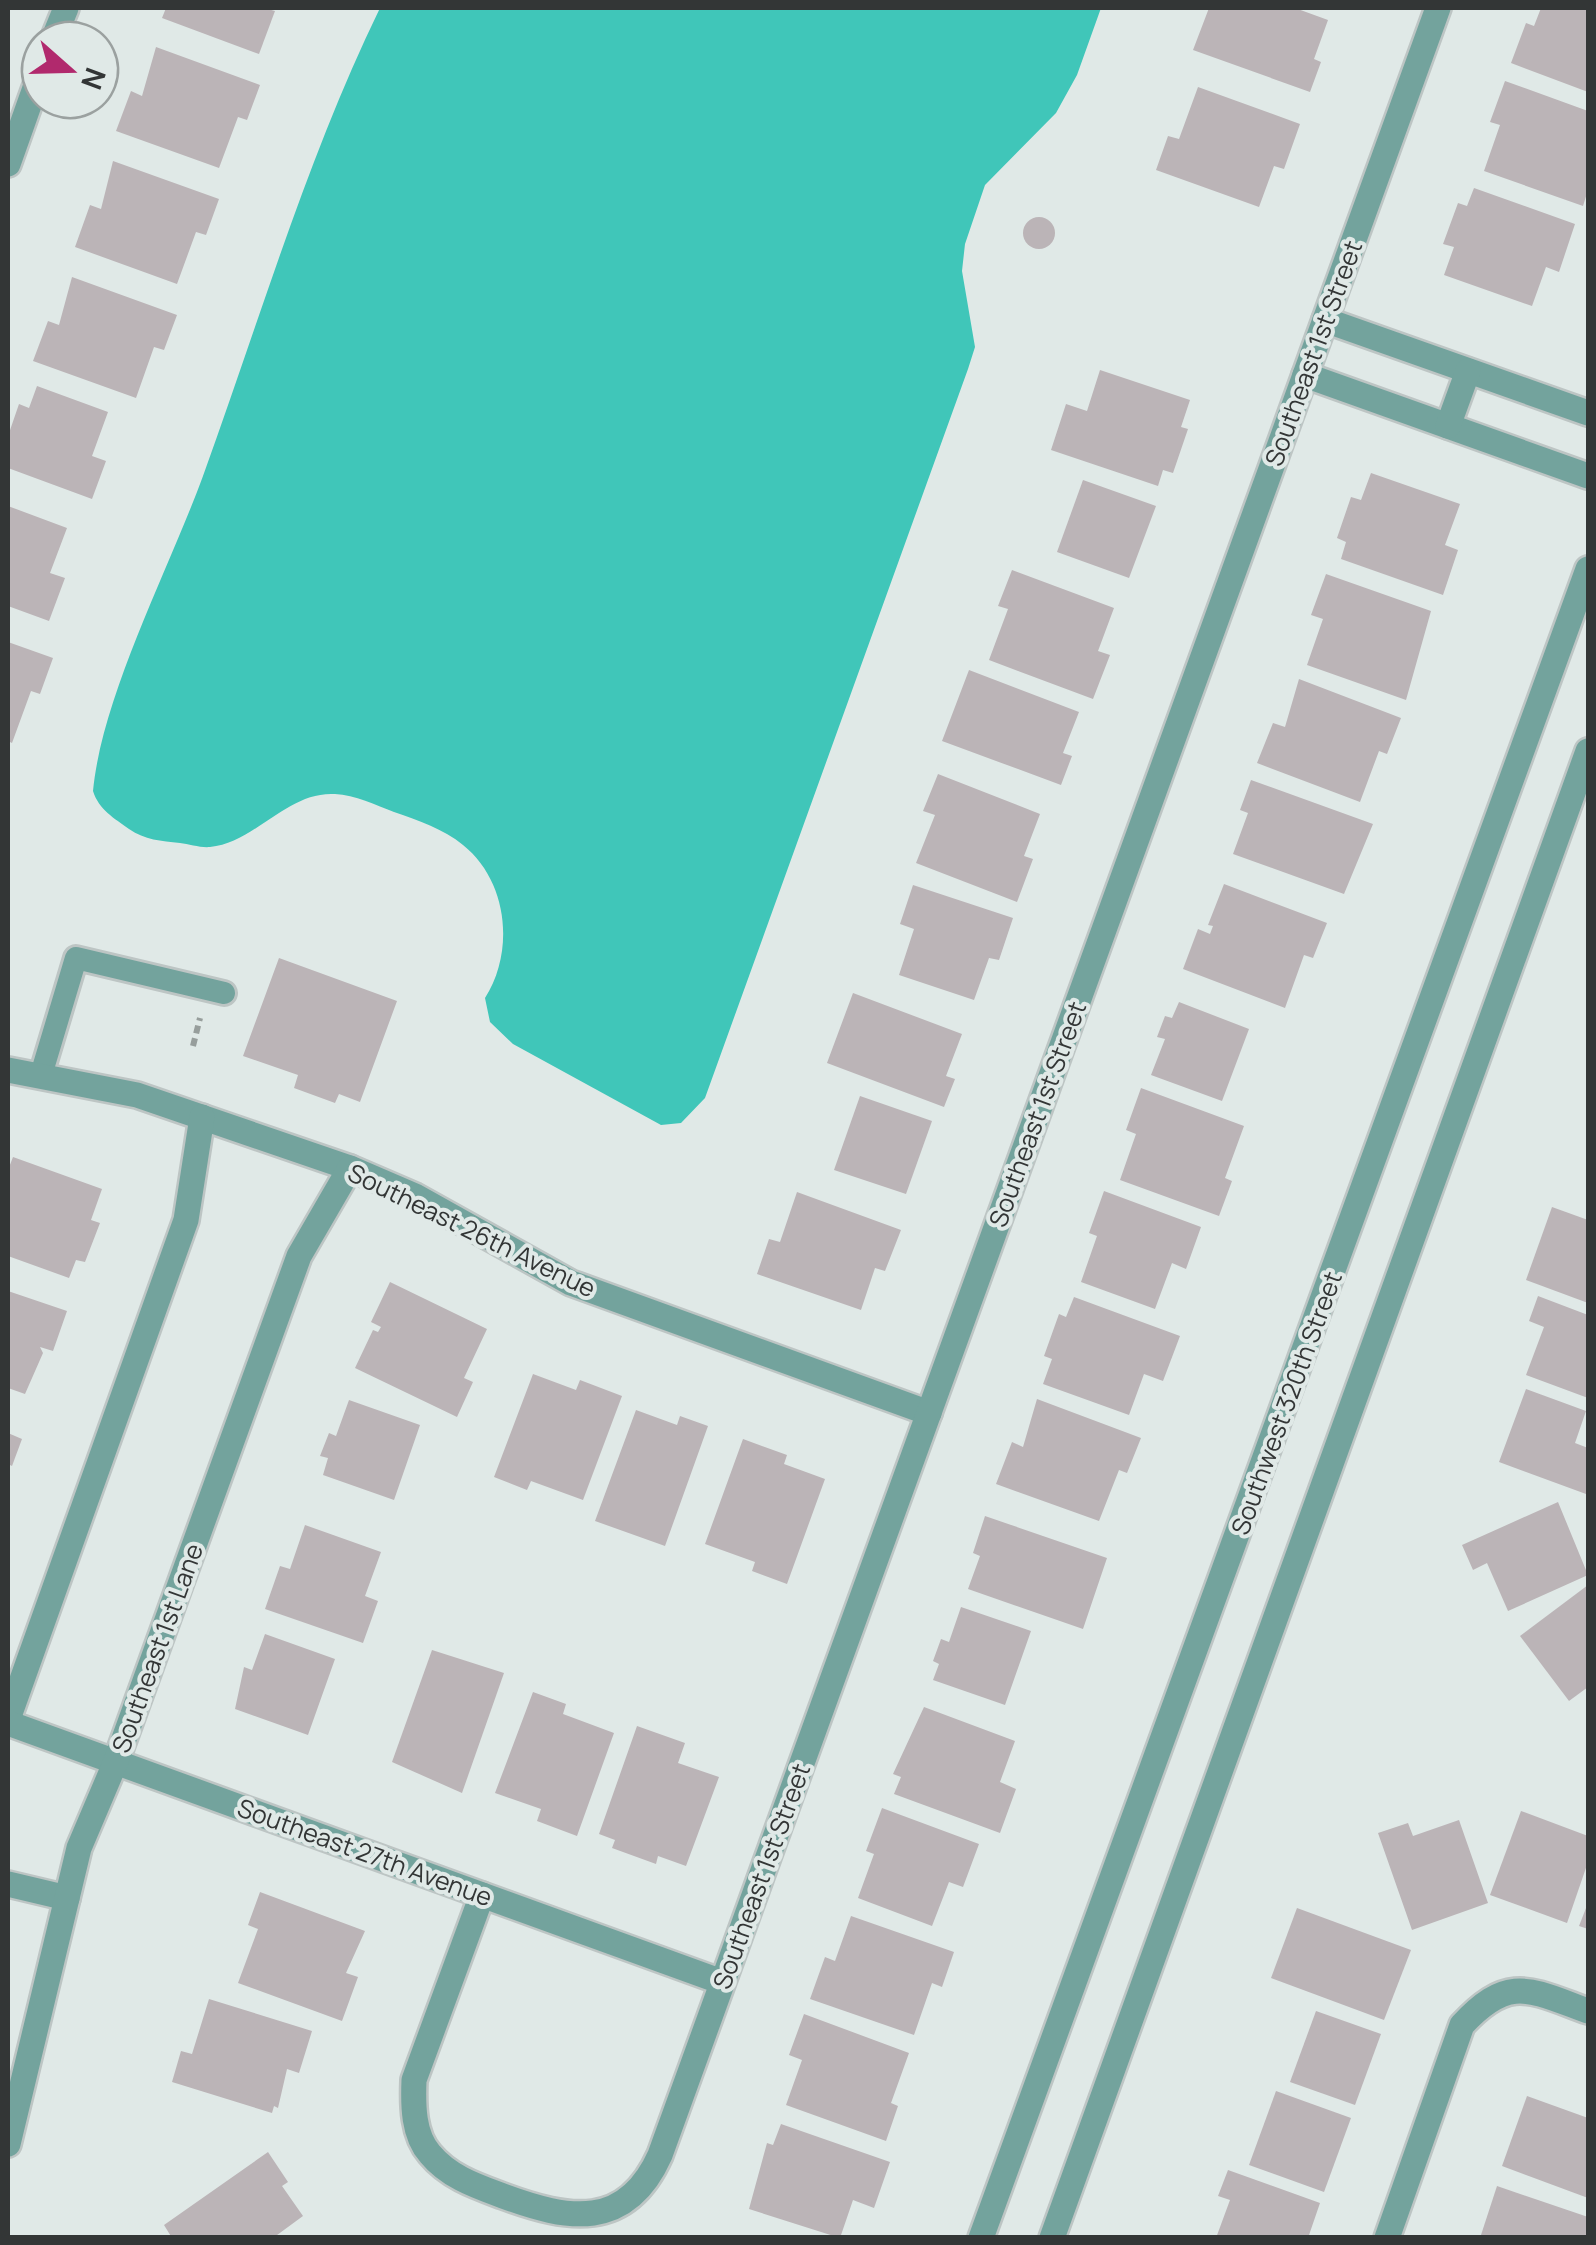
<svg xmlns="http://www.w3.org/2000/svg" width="1596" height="2245" font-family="Manrope,sans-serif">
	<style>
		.water { fill: #40c6b9 }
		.building { fill: #bbb4b7 }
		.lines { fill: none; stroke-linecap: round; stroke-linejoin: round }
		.service-casing { stroke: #bdc5c4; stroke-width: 28 }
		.minor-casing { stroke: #bdc5c4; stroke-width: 30 }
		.tertiary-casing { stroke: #bdc5c4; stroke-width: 30 }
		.path { stroke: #979e9c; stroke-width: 6; stroke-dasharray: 8 5; stroke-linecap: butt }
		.service { stroke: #73a39d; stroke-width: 22 }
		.minor { stroke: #73a39d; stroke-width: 25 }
		.tertiary { stroke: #73a39d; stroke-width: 25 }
		.labels { text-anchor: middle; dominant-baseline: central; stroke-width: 8; stroke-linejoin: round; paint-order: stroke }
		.street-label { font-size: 25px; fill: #333636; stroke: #e0e9e7 }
	</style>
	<rect width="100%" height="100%" fill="#e0e9e7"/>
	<path class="water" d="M380,8H1101L1077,75L1056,113L985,185L965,244L962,271L975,347L968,369L705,1098L681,1123L661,1125L513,1044L490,1022L485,998C515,951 508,881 463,845C444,829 417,820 394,812C376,805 355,795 335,794C287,791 255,843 210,847C201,848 189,844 180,843C161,841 145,840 129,829C114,818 99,810 93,791C102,696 169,569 203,476C260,319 307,158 380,8Z"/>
	<g class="building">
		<polygon points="166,8 264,8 275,11 259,54 162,18"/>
		<polygon points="1209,8 1295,8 1328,20 1314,59 1321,62 1310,92 1193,50"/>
		<polygon points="1541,8 1588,8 1588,92 1511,63 1526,23 1534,26"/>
		<polygon points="156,47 260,85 247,120 238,117 219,168 116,131 131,91 142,96"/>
		<polygon points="1505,81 1588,111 1588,190 1583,206 1484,171 1500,125 1490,122"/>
		<polygon points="1198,87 1300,124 1284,169 1274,166 1259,207 1156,170 1168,136 1179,139"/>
		<polygon points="113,161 219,199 206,235 196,232 177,284 75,247 90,205 101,209"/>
		<polygon points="1474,188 1575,224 1559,272 1546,267 1532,306 1444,275 1454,247 1443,244 1458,203 1467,206"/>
		<circle cx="1039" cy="233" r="16"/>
		<polygon points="72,277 177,315 164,350 154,347 136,398 33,361 48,321 59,325"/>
		<polygon points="1100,370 1190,400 1181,427 1188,429 1173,473 1163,470 1158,486 1051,450 1066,404 1087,411"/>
		<polygon points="37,386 108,412 92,456 106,461 92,499 8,468 8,436 19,404 29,408"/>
		<polygon points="1371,473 1460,504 1445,545 1458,550 1443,595 1341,559 1346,542 1337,538 1351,497 1361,500"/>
		<polygon points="1083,480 1156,506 1129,578 1057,552"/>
		<polygon points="8,506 67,528 50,573 65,578 49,621 8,606"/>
		<polygon points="1012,570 1114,608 1098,651 1110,655 1093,699 989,660 1008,609 998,606"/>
		<polygon points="1326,574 1431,611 1406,700 1307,665 1323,619 1311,615"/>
		<polygon points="8,642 53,658 40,694 31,691 12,743 8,741"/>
		<polygon points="969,670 1079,712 1063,753 1072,756 1061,785 942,741"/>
		<polygon points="1299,679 1401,718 1387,754 1379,751 1360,802 1257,763 1273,723 1285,727"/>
		<polygon points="938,774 1040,814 1024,856 1033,859 1017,902 916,863 935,815 923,811"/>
		<polygon points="1251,780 1373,824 1344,894 1233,854 1248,813 1240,810"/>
		<polygon points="1224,884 1327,923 1313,958 1304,955 1285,1008 1183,969 1198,929 1210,934 1213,926 1208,925"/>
		<polygon points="913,885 1013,918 999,960 989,958 974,1000 899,975 914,929 900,924"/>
		<polygon points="279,958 397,1001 360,1102 339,1094 335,1103 294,1088 298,1075 243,1056"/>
		<polygon points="853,993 962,1034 946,1076 955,1079 944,1107 827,1063"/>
		<polygon points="1179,1002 1249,1029 1222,1101 1151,1075 1165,1039 1157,1037 1165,1016 1172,1018"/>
		<polygon points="1141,1088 1244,1126 1225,1178 1232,1181 1219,1216 1120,1180 1136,1134 1126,1130"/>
		<polygon points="860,1096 932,1121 906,1194 834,1170"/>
		<polygon points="13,1157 102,1189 91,1220 100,1223 85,1262 76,1260 69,1278 8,1256 8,1170"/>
		<polygon points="1104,1191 1201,1227 1186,1269 1172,1263 1155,1309 1081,1282 1097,1236 1089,1233"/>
		<polygon points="797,1192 901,1230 885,1271 875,1268 861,1310 757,1274 769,1239 780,1242"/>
		<polygon points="1552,1207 1588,1220 1588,1303 1526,1280"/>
		<polygon points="390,1282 487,1329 464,1378 473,1382 457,1417 355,1368 373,1330 378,1332 381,1327 371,1322"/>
		<polygon points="8,1291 67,1311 53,1351 40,1347 43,1353 25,1394 8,1388"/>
		<polygon points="1538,1296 1588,1315 1588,1398 1526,1375 1544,1327 1529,1321"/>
		<polygon points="1074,1297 1180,1336 1163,1381 1144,1374 1129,1415 1043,1384 1052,1359 1044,1356 1059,1314 1066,1317"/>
		<polygon points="533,1374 576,1390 580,1380 622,1396 583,1500 531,1481 527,1490 494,1477"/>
		<polygon points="1526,1389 1586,1411 1575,1443 1588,1448 1586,1494 1499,1462"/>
		<polygon points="1037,1399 1141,1438 1127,1473 1119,1470 1099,1521 996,1484 1012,1442 1023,1447"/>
		<polygon points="349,1400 420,1425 394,1500 323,1475 328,1458 320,1456 329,1433 336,1436"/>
		<polygon points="636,1410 677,1425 680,1416 708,1426 665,1546 595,1521"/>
		<polygon points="8,1433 22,1439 12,1466 8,1464"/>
		<polygon points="743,1439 787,1455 784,1464 825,1479 787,1584 752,1571 755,1562 705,1544"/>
		<polygon points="1558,1502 1588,1575 1508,1611 1487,1563 1473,1570 1462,1545"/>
		<polygon points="985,1516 1107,1558 1083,1629 968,1589 980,1556 973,1553"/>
		<polygon points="305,1525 381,1552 365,1596 378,1601 363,1643 265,1609 280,1566 290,1569"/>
		<polygon points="1588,1585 1588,1687 1569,1701 1520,1636"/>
		<polygon points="961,1607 1031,1631 1005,1705 933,1680 939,1664 933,1661 941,1639 949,1642"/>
		<polygon points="265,1634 335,1659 308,1735 235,1709 244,1667 252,1670"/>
		<polygon points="432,1650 504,1673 462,1793 392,1762"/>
		<polygon points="533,1692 566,1704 563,1714 614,1733 577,1836 537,1821 541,1809 495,1793"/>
		<polygon points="924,1707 1015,1741 1000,1782 1016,1789 1000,1833 894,1794 901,1777 893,1774"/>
		<polygon points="637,1726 685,1743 678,1763 719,1777 686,1866 658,1856 656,1864 612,1848 615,1840 599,1834"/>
		<polygon points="882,1808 979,1844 963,1887 949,1882 932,1926 858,1898 874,1854 866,1851"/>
		<polygon points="1521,1811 1588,1836 1588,1862 1567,1923 1490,1895"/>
		<polygon points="1459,1820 1488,1903 1412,1930 1378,1833 1408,1823 1413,1836"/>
		<polygon points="260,1892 365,1931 346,1973 358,1977 342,2021 238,1983 258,1929 248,1925"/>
		<polygon points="1588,1903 1588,1929 1579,1926"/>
		<polygon points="1297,1908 1411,1950 1384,2020 1271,1978"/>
		<polygon points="851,1916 954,1952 942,1987 932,1983 914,2035 810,1999 825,1957 835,1961"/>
		<polygon points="209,1999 312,2031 299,2073 287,2069 278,2108 274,2106 272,2113 172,2082 181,2051 192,2054"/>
		<polygon points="1316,2011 1381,2034 1355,2105 1290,2082"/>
		<polygon points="804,2014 909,2053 891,2103 898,2106 886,2141 786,2105 802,2060 789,2055"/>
		<polygon points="1276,2091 1351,2118 1324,2192 1249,2165"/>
		<polygon points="1527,2096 1588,2118 1588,2198 1502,2166"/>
		<polygon points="781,2124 890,2162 874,2208 853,2200 840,2238 749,2209 767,2143 773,2145"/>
		<polygon points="268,2152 288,2182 282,2186 303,2216 273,2238 172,2238 164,2225"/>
		<polygon points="1228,2170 1320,2203 1308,2238 1216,2238 1230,2200 1218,2196"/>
		<polygon points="1497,2186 1588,2217 1588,2238 1480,2238"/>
	</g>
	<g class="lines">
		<g class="service-casing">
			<polyline id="service" points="41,1075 76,958 224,993"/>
		</g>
		<g class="minor-casing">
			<g id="minor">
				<polyline points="53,40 66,8"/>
				<polyline points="8,164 40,74"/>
				<polyline points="1325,320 1588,413"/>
				<polyline points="1305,375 1588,476"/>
				<polyline points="1448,426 1468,371"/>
				<polyline points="8,1070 137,1095 350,1168 415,1196 571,1283 929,1413"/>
				<polyline points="8,1719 186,1220 202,1117"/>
				<polyline points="8,1723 722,1982"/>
				<polyline points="8,1884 67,1898"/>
				<path d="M482,1895L414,2080C413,2105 413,2135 430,2154C449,2177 476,2186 503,2196C568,2220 626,2231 660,2155L1438,8"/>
				<polyline points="8,2144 79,1848 116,1761 299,1256 350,1168"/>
				<path d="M1387,2238L1462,2025C1509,1974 1530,1990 1588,2011"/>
			</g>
		</g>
		<g class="tertiary-casing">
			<g id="tertiary">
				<polyline points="981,2238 1588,569"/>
				<polyline points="1052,2238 1588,751"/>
			</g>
		</g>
		<polyline class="path" points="193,1046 200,1018"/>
		<use href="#service" class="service"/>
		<use href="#minor" class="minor"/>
		<use href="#tertiary" class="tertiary"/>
	</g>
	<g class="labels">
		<g class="street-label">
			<text transform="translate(1313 353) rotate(-70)">Southeast 1st Street</text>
			<text transform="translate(1037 1114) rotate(-70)">Southeast 1st Street</text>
			<text transform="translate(472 1230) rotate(26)">Southeast 26th Avenue</text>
			<text transform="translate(1286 1403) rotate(-70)">Southwest 320th Street</text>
			<text transform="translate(157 1648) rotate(-70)">Southeast 1st Lane</text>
			<text transform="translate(365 1852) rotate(20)">Southeast 27th Avenue</text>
			<text transform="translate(761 1876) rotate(-70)">Southeast 1st Street</text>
		</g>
	</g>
	<rect width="1596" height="2245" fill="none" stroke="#333636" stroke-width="20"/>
	<g transform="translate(70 70) rotate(110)"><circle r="48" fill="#e0e9e7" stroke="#9ba1a0" stroke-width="2.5"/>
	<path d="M0-8L18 38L0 25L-18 38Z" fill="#b1296d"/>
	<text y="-15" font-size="28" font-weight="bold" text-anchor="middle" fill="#333636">N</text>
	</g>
</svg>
